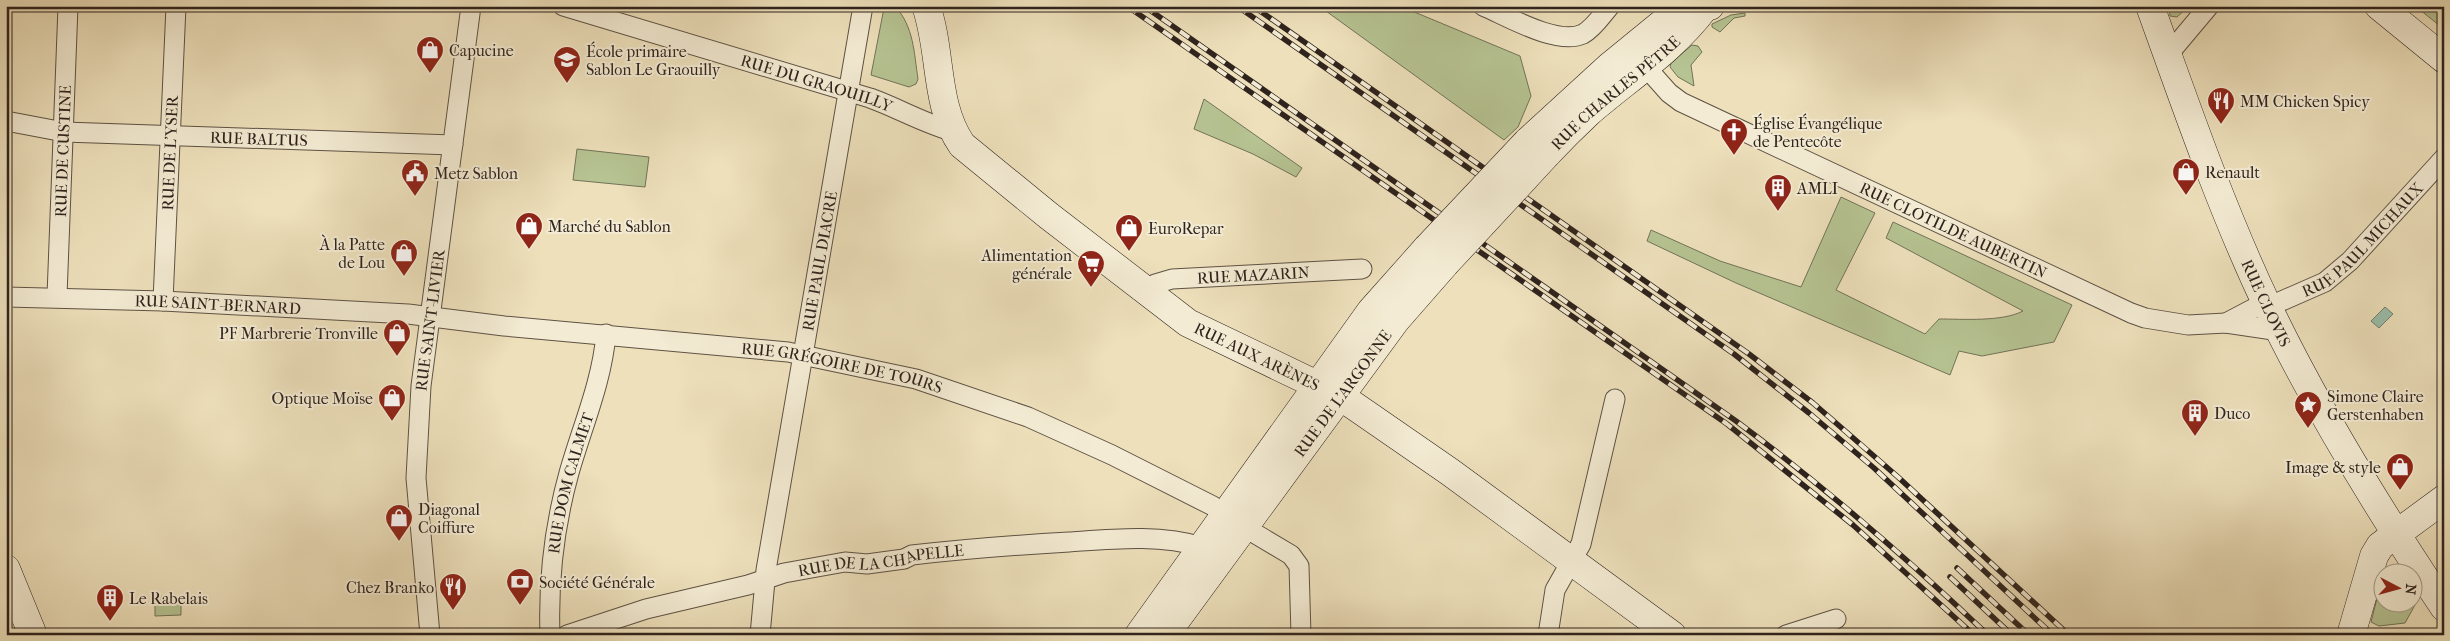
<svg xmlns="http://www.w3.org/2000/svg" width="2450" height="641" font-family="'IM FELL French Canon',serif">
<rect width="100%" height="100%" fill="#ede0bb"/>
<filter id="stains"><feTurbulence type="fractalNoise" baseFrequency=".004" numOctaves="4"/><feColorMatrix values="0 0 0 0 .2 0 0 0 0 .09 0 0 0 0 .02 0 0 0 .5 -.17"/></filter>
<radialGradient id="worn" r=".72"><stop offset=".6" stop-color="#630" stop-opacity="0"/><stop offset="1" stop-color="#630" stop-opacity=".3"/></radialGradient>
<path fill="#b6c392" stroke="#727358" d="M887,6H895C914,27 914,53 918,79L916,84L909,87L871,75L884,8Z
M1319,6H1400L1520,56L1531,96L1518,127L1504,140Z
M2169,6H2189L2177,17L2170,16Z
M2415,6H2440L2444,9V29Z
M1745,13V16L1734,18L1720,32L1712,27V24L1731,15Z
M1692,45L1698,46L1702,52L1691,65L1694,86L1678,77L1670,67L1671,63Z
M1204,99L1302,168L1296,177L1253,154L1194,129Z
M577,149L649,157L645,187L573,180Z
M1841,197L1875,213L1836,290L1925,334L1939,319C1963,319 2002,322 2023,311L1886,238L1893,222L2072,305L2054,342L1982,356L1959,351L1950,375L1736,283L1647,241L1651,230L1720,261L1801,287Z
M2382,579V604L2413,602L2415,605L2405,623L2379,626L2371,622Z
M155,596L181,597V615L155,616Z"/>
<path fill="#9abeaa" stroke="#6f8072" d="M2385,307L2393,314L2379,328L2371,321Z"/>
<g fill="none" stroke-linecap="round" stroke-linejoin="round">
<defs>
<g id="street">
<path id="s1" d="M563,6L870,98C898,108 923,123 952,131"/>
<path d="M1483,6C1507,16 1557,46 1583,34C1594,28 1602,15 1610,6"/>
<path d="M2167,56L2209,6"/>
<path id="s2" d="M1645,66L1669,93L1681,102L2131,313L2145,318L2188,325L2226,323L2280,331"/>
<path id="s3" d="M6,121L64,132L453,145"/>
<path id="s4" d="M1148,291L1155,284L1172,279L1362,269"/>
<path id="s5" d="M57,296L68,6"/>
<path id="s6" d="M6,297L163,301L408,314L504,326L788,352L916,379L1028,417L1112,455L1213,506L1225,515"/>
<path id="s7" d="M163,301L176,6"/>
<path id="s8" d="M2268,307L2325,282L2350,261L2444,158"/>
<path d="M2226,323L2266,302"/>
<path d="M1244,527L1291,555L1299,566L1301,635"/>
<path id="s9" d="M430,635L416,478L421,386L471,6"/>
<path id="s10" d="M550,635C548,579 554,527 569,473C582,427 602,382 606,334"/>
<path id="s11" d="M567,635L646,609L748,585L784,573L845,562L867,564L904,559L912,555C965,549 1016,545 1069,542C1113,539 1160,534 1202,547"/>
<path id="s12" d="M760,635L766,570L863,6"/>
<path d="M1548,635L1555,590L1581,544L1615,399"/>
<path d="M1786,635L1836,619"/>
</g>
<g id="secondary">
<path id="s13" d="M926,6C942,51 934,105 962,145L1049,216L1188,323L1340,396L1450,472L1672,635"/>
<path id="s14" d="M2150,6C2186,106 2221,208 2267,305C2317,410 2379,510 2444,607"/>
<path d="M2379,6L2444,59"/>
<path d="M1527,142L1610,66L1670,17L1688,10L1710,6"/>
<path id="s15" d="M1547,154C1560,140 1574,126 1588,113C1627,79 1674,49 1705,7"/>
<path d="M6,569L33,635"/>
<path d="M1139,635L1371,311L1427,248"/>
<path id="s16" d="M1165,635L1396,320L1445,264"/>
<path d="M2351,635L2374,556L2380,546L2444,499"/>
</g>
</defs>
<use href="#street" stroke="#5e5244" stroke-width="21"/>
<use href="#secondary" stroke="#2f231d" stroke-width="29"/>
<use href="#street" stroke="#f3ebd3" stroke-width="19"/>
<use href="#secondary" stroke="#f3ebd3" stroke-width="28"/>
<defs>
<path id="rail" d="M1127,6L1727,424L1853,525L1974,635
M1144,6L1736,421C1825,487 1908,559 1988,635
M1237,6L1734,354L1809,413L1874,468L2053,635
M1253,6L1749,354L1813,403L1898,477L2069,635
M1957,568L2029,635
M1950,577L2012,635"/>
</defs>
<use href="#rail" stroke="#2f231d" stroke-width="5.5"/>
<use href="#rail" stroke="#f3ebd3" stroke-width="4" stroke-dasharray="11" stroke-linecap="butt"/>
<defs>
<path id="secondary-bridge" d="M1427,248L1527,142
M1445,264L1547,154"/>
</defs>
<use href="#secondary-bridge" stroke="#2f231d" stroke-width="29" stroke-linecap="butt"/>
<use href="#secondary-bridge" stroke="#f3ebd3" stroke-width="28"/>
</g>
<defs>
<symbol id="shop-pin" viewBox="-11 -11 22 30"><path d="M0 17L-7.5 6A9.5 9.5 0 1 1 7.5 6Z" fill="#8f2418" stroke="#f3ebd3"/><path d="M-5-2.5h2.3a2.7 3.5 0 0 1 5.4 0H5L5.5 6h-11ZM-1.5-2.5h3a1.5 2.3 0 0 0-3 0Z" fill="#fff"/></symbol>
<symbol id="school-pin" viewBox="-11 -11 22 30"><path d="M0 17L-7.5 6A9.5 9.5 0 1 1 7.5 6Z" fill="#8f2418" stroke="#f3ebd3"/><path d="M0-5L7-2L0 1L-7-2ZM-4 1L0 2.5L4 1V4Q0 6-4 4Z" fill="#fff"/></symbol>
<symbol id="restaurant-pin" viewBox="-11 -11 22 30"><path d="M0 17L-7.5 6A9.5 9.5 0 1 1 7.5 6Z" fill="#8f2418" stroke="#f3ebd3"/><path d="M-5-6h1v4h1v-4h1v4h1v-4h1v5L-1.5 .5V6h-2V.5L-5-1ZM5-6V6H3V1.5H1.5Q1.5-4 5-6Z" fill="#fff"/></symbol>
<symbol id="church-pin" viewBox="-11 -11 22 30"><path d="M0 17L-7.5 6A9.5 9.5 0 1 1 7.5 6Z" fill="#8f2418" stroke="#f3ebd3"/><path d="M-1.2-6h2.4v3.5h3.3v2.4h-3.3V6h-2.4V-.1h-3.3v-2.4h3.3Z" fill="#fff"/></symbol>
<symbol id="civic-pin" viewBox="-11 -11 22 30"><path d="M0 17L-7.5 6A9.5 9.5 0 1 1 7.5 6Z" fill="#8f2418" stroke="#f3ebd3"/><path d="M-.6-6.5H3V-4.5H.6V-3L4-1V1h2V6H-6V1h2V-1L-.6-3ZM-1.2 2.5V6h2.4V2.5Z" fill="#fff"/></symbol>
<symbol id="building-pin" viewBox="-11 -11 22 30"><path d="M0 17L-7.5 6A9.5 9.5 0 1 1 7.5 6Z" fill="#8f2418" stroke="#f3ebd3"/><path d="M-4-6H4V6H1V3H-1V6H-4ZM-2.5-4.3h1.7v1.8h-1.7ZM.8-4.3h1.7v1.8H.8ZM-2.5-1h1.7V.8h-1.7ZM.8-1h1.7V.8H.8Z" fill="#fff"/></symbol>
<symbol id="supermarket-pin" viewBox="-11 -11 22 30"><path d="M0 17L-7.5 6A9.5 9.5 0 1 1 7.5 6Z" fill="#8f2418" stroke="#f3ebd3"/><path d="M-6-5.5h2.5l.6 2H6L4.5 2H-2.5L-4.4-4H-6ZM-1.5 3.2a1.3 1.3 0 1 0 .1 0ZM3 3.2a1.3 1.3 0 1 0 .1 0Z" fill="#fff"/></symbol>
<symbol id="sight-pin" viewBox="-11 -11 22 30"><path d="M0 17L-7.5 6A9.5 9.5 0 1 1 7.5 6Z" fill="#8f2418" stroke="#f3ebd3"/><path d="M0-6L1.8-2.2L6-1.7L2.9 1.2L3.7 5.4L0 3.3L-3.7 5.4L-2.9 1.2L-6-1.7L-1.8-2.2Z" fill="#fff"/></symbol>
<symbol id="bank-pin" viewBox="-11 -11 22 30"><path d="M0 17L-7.5 6A9.5 9.5 0 1 1 7.5 6Z" fill="#8f2418" stroke="#f3ebd3"/><path d="M-6-4H6V4H-6ZM0-2.3a2.3 2.3 0 1 0 0 4.6a2.3 2.3 0 1 0 0-4.6Z" fill="#fff"/></symbol>
</defs>
<g fill-rule="evenodd">
<use href="#shop-pin" x="414" y="34" width="32" height="43"/>
<use href="#school-pin" x="551" y="44" width="32" height="43"/>
<use href="#restaurant-pin" x="2205" y="85" width="32" height="43"/>
<use href="#church-pin" x="1718" y="116" width="32" height="43"/>
<use href="#shop-pin" x="2170" y="156" width="32" height="43"/>
<use href="#civic-pin" x="399" y="157" width="32" height="43"/>
<use href="#building-pin" x="1762" y="172" width="32" height="43"/>
<use href="#shop-pin" x="513" y="210" width="32" height="43"/>
<use href="#shop-pin" x="1113" y="212" width="32" height="43"/>
<use href="#shop-pin" x="388" y="237" width="32" height="43"/>
<use href="#supermarket-pin" x="1075" y="248" width="32" height="43"/>
<use href="#shop-pin" x="381" y="317" width="32" height="43"/>
<use href="#shop-pin" x="376" y="382" width="32" height="43"/>
<use href="#sight-pin" x="2292" y="389" width="32" height="43"/>
<use href="#building-pin" x="2179" y="397" width="32" height="43"/>
<use href="#shop-pin" x="2384" y="451" width="32" height="43"/>
<use href="#shop-pin" x="383" y="502" width="32" height="43"/>
<use href="#bank-pin" x="504" y="566" width="32" height="43"/>
<use href="#restaurant-pin" x="437" y="571" width="32" height="43"/>
<use href="#building-pin" x="94" y="582" width="32" height="43"/>
</g>
<g text-anchor="middle" dominant-baseline="central" stroke-width="4" stroke-linejoin="round" paint-order="stroke">
<g font-size="16" fill="#2f231d" stroke="#f3ebd3" text-anchor="start">
<text x="449" y="50">Capucine</text>
<text x="586" y="51">École primaire<tspan x="586" dy="18">Sablon Le Graouilly</tspan></text>
<text x="2240" y="101">MM Chicken Spicy</text>
<text x="1753" y="123">Église Évangélique<tspan x="1753" dy="18">de Pentecôte</tspan></text>
<text x="2205" y="172">Renault</text>
<text x="434" y="173">Metz Sablon</text>
<text x="1797" y="188">AMLI</text>
<text x="548" y="226">Marché du Sablon</text>
<text x="1148" y="228">EuroRepar</text>
<text x="385" y="244" text-anchor="end">À la Patte<tspan x="385" dy="18">de Lou</tspan></text>
<text x="1072" y="255" text-anchor="end">Alimentation<tspan x="1072" dy="18">générale</tspan></text>
<text x="378" y="333" text-anchor="end">PF Marbrerie Tronville</text>
<text x="2327" y="396">Simone Claire<tspan x="2327" dy="18">Gerstenhaben</tspan></text>
<text x="373" y="398" text-anchor="end">Optique Moïse</text>
<text x="2214" y="413">Duco</text>
<text x="2381" y="467" text-anchor="end">Image &amp; style</text>
<text x="418" y="509">Diagonal<tspan x="418" dy="18">Coiffure</tspan></text>
<text x="539" y="582">Société Générale</text>
<text x="434" y="587" text-anchor="end">Chez Branko</text>
<text x="129" y="598">Le Rabelais</text>
</g>
<g font-size="16" fill="#2f231d" stroke="#f3ebd3">
<text stroke="none"><textPath href="#s1" startOffset="265">RUE DU GRAOUILLY</textPath></text>
<text stroke="none"><textPath href="#s15" startOffset="92">RUE CHARLES PÊTRE</textPath></text>
<text stroke="none"><textPath href="#s3" startOffset="254">RUE BALTUS</textPath></text>
<text stroke="none"><textPath href="#s5" startOffset="145">RUE DE CUSTINE</textPath></text>
<text stroke="none"><textPath href="#s7" startOffset="148">RUE DE L'YSER</textPath></text>
<text stroke="none"><textPath href="#s2" startOffset="352">RUE CLOTILDE AUBERTIN</textPath></text>
<text stroke="none"><textPath href="#s8" startOffset="118">RUE PAUL MICHAUX</textPath></text>
<text stroke="none"><textPath href="#s12" startOffset="379">RUE PAUL DIACRE</textPath></text>
<text stroke="none"><textPath href="#s4" startOffset="109">RUE MAZARIN</textPath></text>
<text stroke="none"><textPath href="#s14" startOffset="319">RUE CLOVIS</textPath></text>
<text stroke="none"><textPath href="#s6" startOffset="212">RUE SAINT-BERNARD</textPath></text>
<text stroke="none"><textPath href="#s9" startOffset="316">RUE SAINT-LIVIER</textPath></text>
<text stroke="none"><textPath href="#s13" startOffset="509">RUE AUX ARÈNES</textPath></text>
<text stroke="none"><textPath href="#s6" startOffset="840">RUE GRÉGOIRE DE TOURS</textPath></text>
<text stroke="none"><textPath href="#s16" startOffset="300">RUE DE L'ARGONNE</textPath></text>
<text stroke="none"><textPath href="#s10" startOffset="154">RUE DOM CALMET</textPath></text>
<text stroke="none"><textPath href="#s11" startOffset="324">RUE DE LA CHAPELLE</textPath></text>
</g>
</g>
<rect width="2450" height="641" fill="none" stroke="#ede0bb" stroke-width="25"/>
<rect x="8" y="8" width="2435" height="626" fill="none" stroke="#2f231d" stroke-width="2.5"/>
<rect x="12" y="12" width="2425" height="616" fill="none" stroke="#2f231d"/>
<g transform="translate(2398 588) rotate(96)"><circle r="24" fill="#f3ebd3" stroke="#a59b8a"/>
<path d="M0-4L9 19L0 12L-9 19Z" fill="#8f2418"/>
<text y="-8" font-size="14" font-weight="bold" text-anchor="middle" fill="#2f231d">N</text>
</g>
<rect width="100%" height="100%" filter="url(#stains)"/>
<rect width="100%" height="100%" fill="url(#worn)"/>
</svg>
